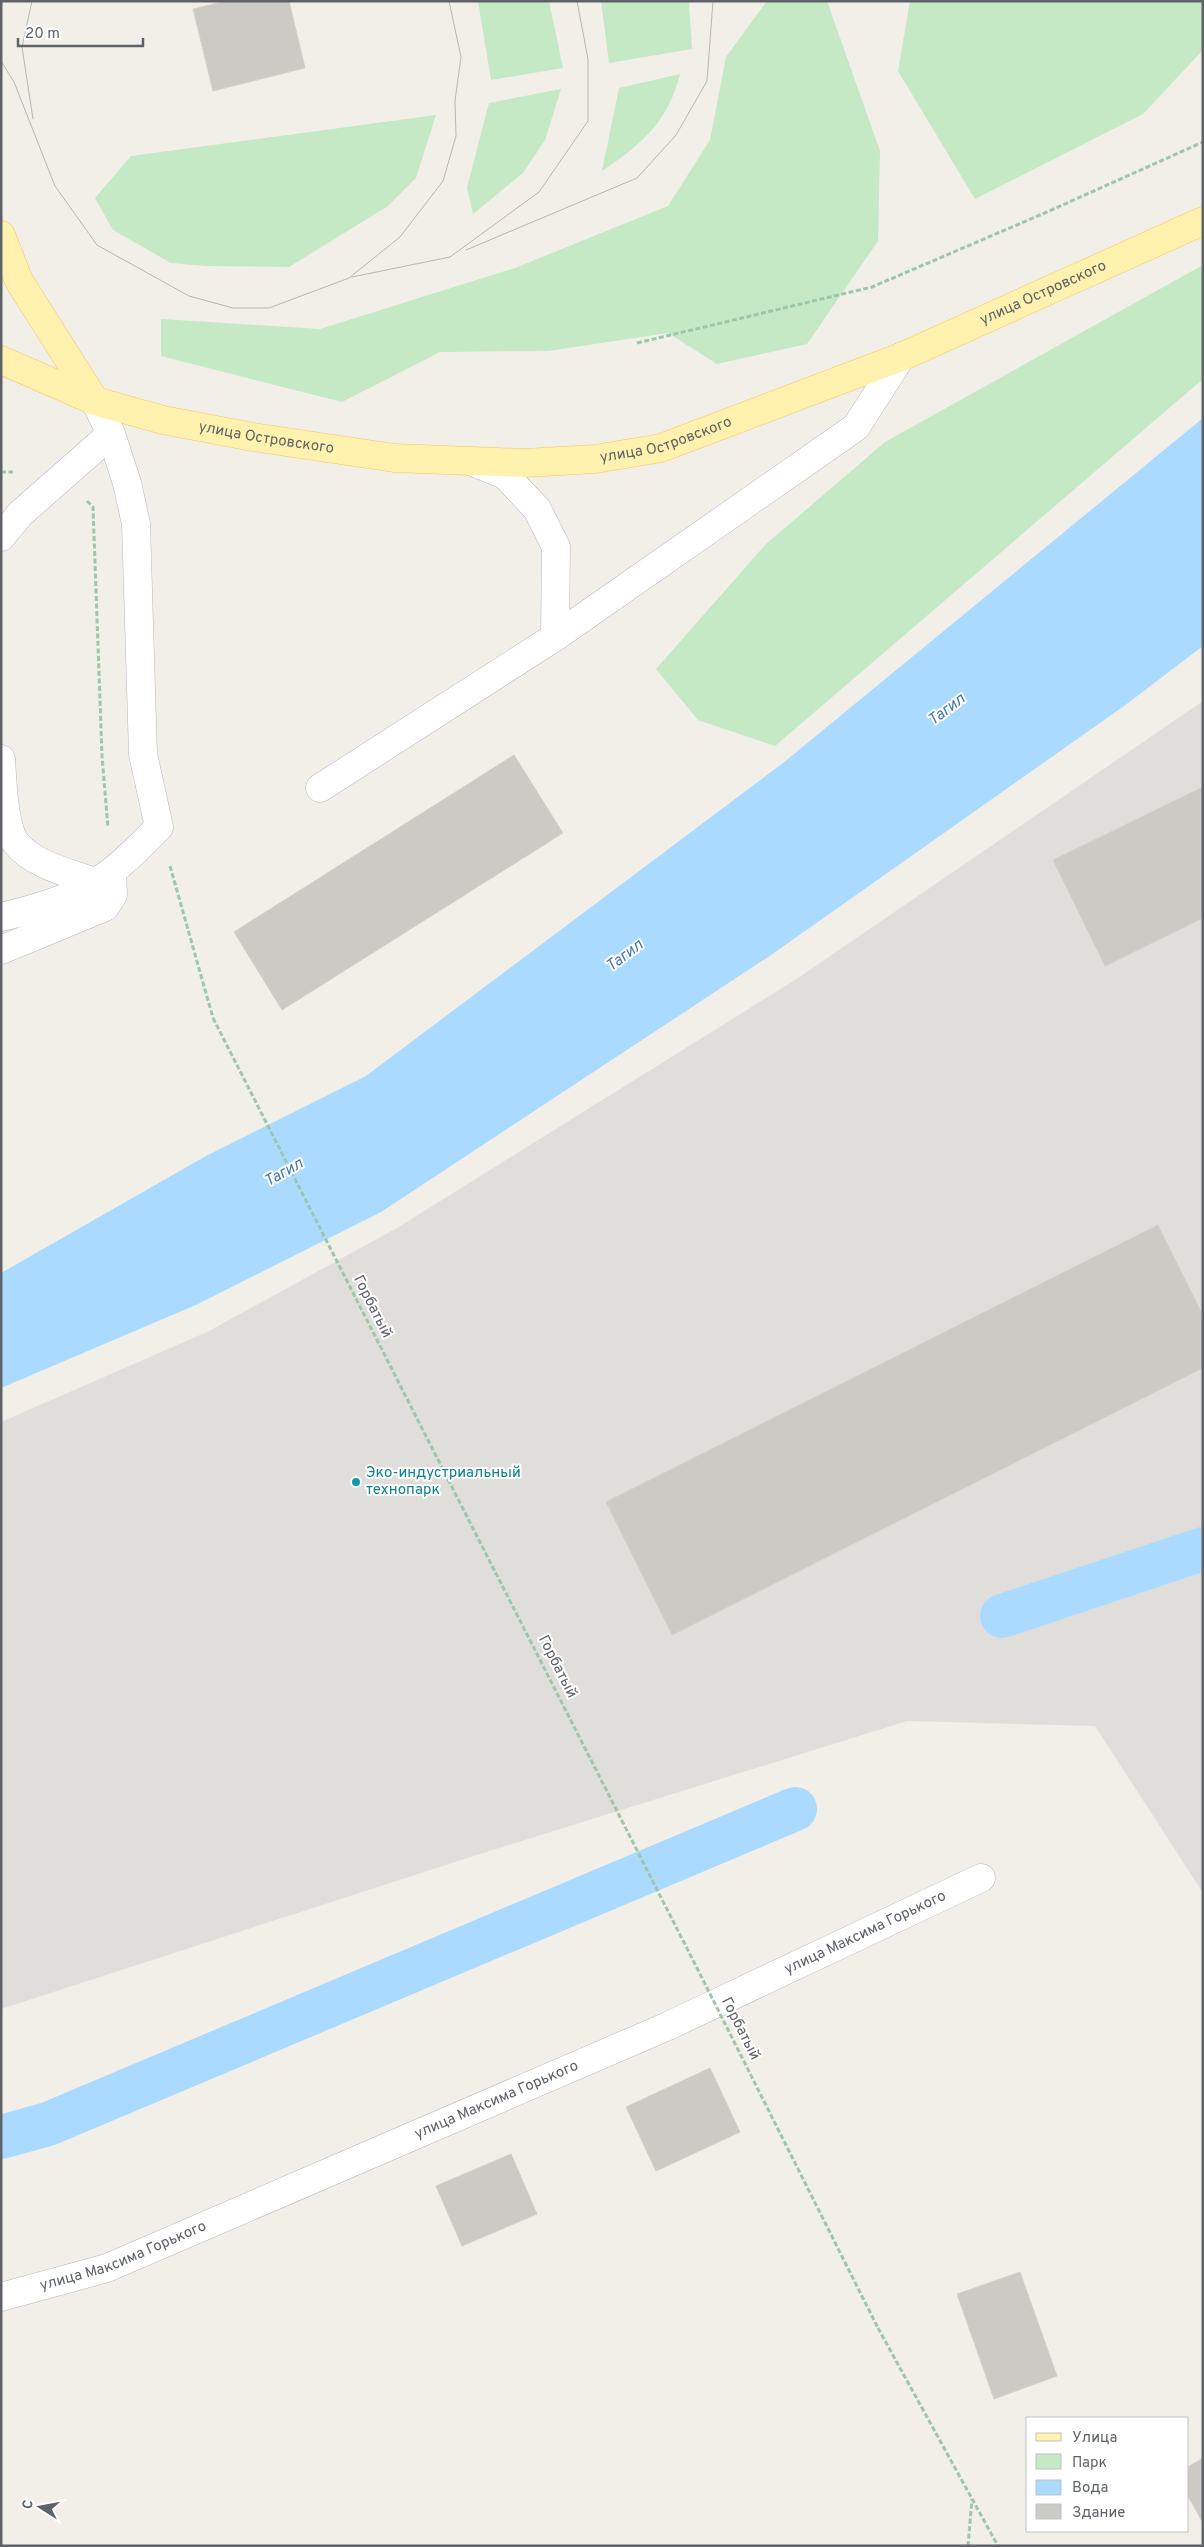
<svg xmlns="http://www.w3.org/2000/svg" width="1204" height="2547" font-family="Overpass,sans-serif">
<rect width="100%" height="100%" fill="#f1efe8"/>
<path fill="#e0deda" d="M1203,701V1893L1095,1726L907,1721L483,1853L1,2009V1422L207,1332L397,1228L795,980Z"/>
<path fill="#c5e8c5" d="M478,1H549L563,68L491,80Z
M601,1H689L692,49L609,63Z
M767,1H827L880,151L878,241L807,344L717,364L668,333L548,351L440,352L342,402L161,356V319L320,329L515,268L668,206L710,140L726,57Z
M910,1H1203V50L1143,114L975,199L898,71Z
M680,74C668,122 642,144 602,171L619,88Z
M561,89L545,140L523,173L473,214L467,188L489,103Z
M436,115L416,178L388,206L289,267L206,266L171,263L113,230L95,198L131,156Z
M1203,265V379L775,746L698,720L656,669L765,545L885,442Z"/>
<path fill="#aadaff" d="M1203,418V646L1124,706L771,955L381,1212L198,1304L1,1388V1273L206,1156L366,1076L783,763Z"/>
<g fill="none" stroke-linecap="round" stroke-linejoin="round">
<path stroke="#aadaff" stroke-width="44" d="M1002,1616L1203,1549
M1,2137L48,2124L795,1809"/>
</g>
<path fill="#cccac5" stroke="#d6d1c6" d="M226,1H289L305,68L213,91L193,9Z
M514,755L563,833L282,1010L234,932Z
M1203,787V918L1105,966L1053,860Z
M1158,1225L1203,1315V1368L672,1635L606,1502Z
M710,2068L740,2132L656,2171L626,2107Z
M511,2154L537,2214L462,2246L436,2186Z
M1020,2272L1057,2376L994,2399L957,2294Z
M1203,2458V2523L1188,2496V2467Z"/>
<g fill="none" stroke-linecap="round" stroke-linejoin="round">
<defs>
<g id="minor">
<path d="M1,537L20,514L111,434"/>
<path d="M555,637L856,427L901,357"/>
<path d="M1,759C2,778 4,828 16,843C33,865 70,873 95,882"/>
<path d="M320,788L555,637L556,547L537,509L505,475L473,462"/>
<path d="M1,917C40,908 80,896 111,872C128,859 144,842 159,827L143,754L136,524L127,483L111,434L95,401"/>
<path d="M1,950L105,907L113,895L112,872"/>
<path id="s1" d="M1,2297L107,2268L668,2026L981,1878"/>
</g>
<g id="major">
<path d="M1,235L19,281L95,401"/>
<path id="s2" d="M1,360L95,401L163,420L253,437L394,458L525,463L595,459L661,448L901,357L1203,221"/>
</g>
</defs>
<use href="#minor" stroke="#b5b8bc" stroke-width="29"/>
<use href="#major" stroke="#f2c960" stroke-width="29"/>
<path stroke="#9cc7a9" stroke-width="3" stroke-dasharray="5 2.5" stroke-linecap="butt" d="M637,343L872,287L1047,212L1203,142
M1,472H13
M87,501L93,507L102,756L108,828
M170,866L213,1018
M878,2328L998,2546
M968,2546L972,2499"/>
<use href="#minor" stroke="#fff" stroke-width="28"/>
<use href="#major" stroke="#fff2af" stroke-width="28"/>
<path stroke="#b6b7b8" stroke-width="1" d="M32,1L22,47L33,119
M1,61L14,82L55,186L97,245L189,296L233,308H269L349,278L400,237L443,181L456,136L455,101L461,57L449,1
M466,250L637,178L676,135L707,81L713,1
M352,277L450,257L539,192L588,121V59L577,1"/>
<path stroke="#9cc7a9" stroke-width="3" stroke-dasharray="5 2.5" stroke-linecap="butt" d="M213,1018L699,1972L878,2328"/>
</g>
<circle fill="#0f9aa8" stroke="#fff" stroke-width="2" cx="356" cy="1482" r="5"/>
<g text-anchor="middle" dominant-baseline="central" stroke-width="4" stroke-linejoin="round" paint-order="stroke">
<g font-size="15" fill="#5f6368" stroke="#fff">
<text stroke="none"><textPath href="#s2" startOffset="1088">улица Островского</textPath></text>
<text stroke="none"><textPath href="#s2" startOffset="278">улица Островского</textPath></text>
<text stroke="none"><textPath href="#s2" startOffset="682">улица Островского</textPath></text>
<text transform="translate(372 1307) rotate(63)">Горбатый</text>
<text transform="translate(557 1667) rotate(63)">Горбатый</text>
<text stroke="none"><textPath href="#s1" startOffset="939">улица Максима Горького</textPath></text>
<text transform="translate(740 2029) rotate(63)">Горбатый</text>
<text stroke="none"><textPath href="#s1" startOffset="534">улица Максима Горького</textPath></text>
<text stroke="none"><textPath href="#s1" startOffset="129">улица Максима Горького</textPath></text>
</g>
<g font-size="15" fill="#0d838f" stroke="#fff" text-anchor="start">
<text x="366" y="1473">Эко-индустриальный<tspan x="366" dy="17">технопарк</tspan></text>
</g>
<g font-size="16" font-style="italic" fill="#4174aa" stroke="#fff">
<text transform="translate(947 710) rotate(-37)">Тагил</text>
<text transform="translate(625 956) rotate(-37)">Тагил</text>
<text transform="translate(284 1173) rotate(-30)">Тагил</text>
</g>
</g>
<rect width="1204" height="2547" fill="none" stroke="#5f6368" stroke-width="5"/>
<rect x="1026" y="2417" width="162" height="115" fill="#ffffff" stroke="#bfc1c3"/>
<rect x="1036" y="2433" width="25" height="8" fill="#fff2af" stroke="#bfc1c3"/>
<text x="1072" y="2442" font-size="15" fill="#5f6368">Улица</text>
<rect x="1036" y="2454" width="25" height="15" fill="#c5e8c5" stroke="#bfc1c3"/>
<text x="1072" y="2467" font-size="15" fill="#5f6368">Парк</text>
<rect x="1036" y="2480" width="25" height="15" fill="#aadaff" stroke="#bfc1c3"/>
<text x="1072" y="2492" font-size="15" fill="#5f6368">Вода</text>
<rect x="1036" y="2504" width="25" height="15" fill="#cccac5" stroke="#bfc1c3"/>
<text x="1072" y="2517" font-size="15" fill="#5f6368">Здание</text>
<g transform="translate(40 2507) rotate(281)" stroke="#ffffff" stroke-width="4" paint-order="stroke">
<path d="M0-4L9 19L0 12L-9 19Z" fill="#5f6368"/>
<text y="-8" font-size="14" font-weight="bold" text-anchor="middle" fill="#5f6368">С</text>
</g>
<path d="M18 38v8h125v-8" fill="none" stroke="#5f6368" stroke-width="2.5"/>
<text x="25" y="38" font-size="15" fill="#5f6368" stroke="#ffffff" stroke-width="4" paint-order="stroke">20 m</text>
</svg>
